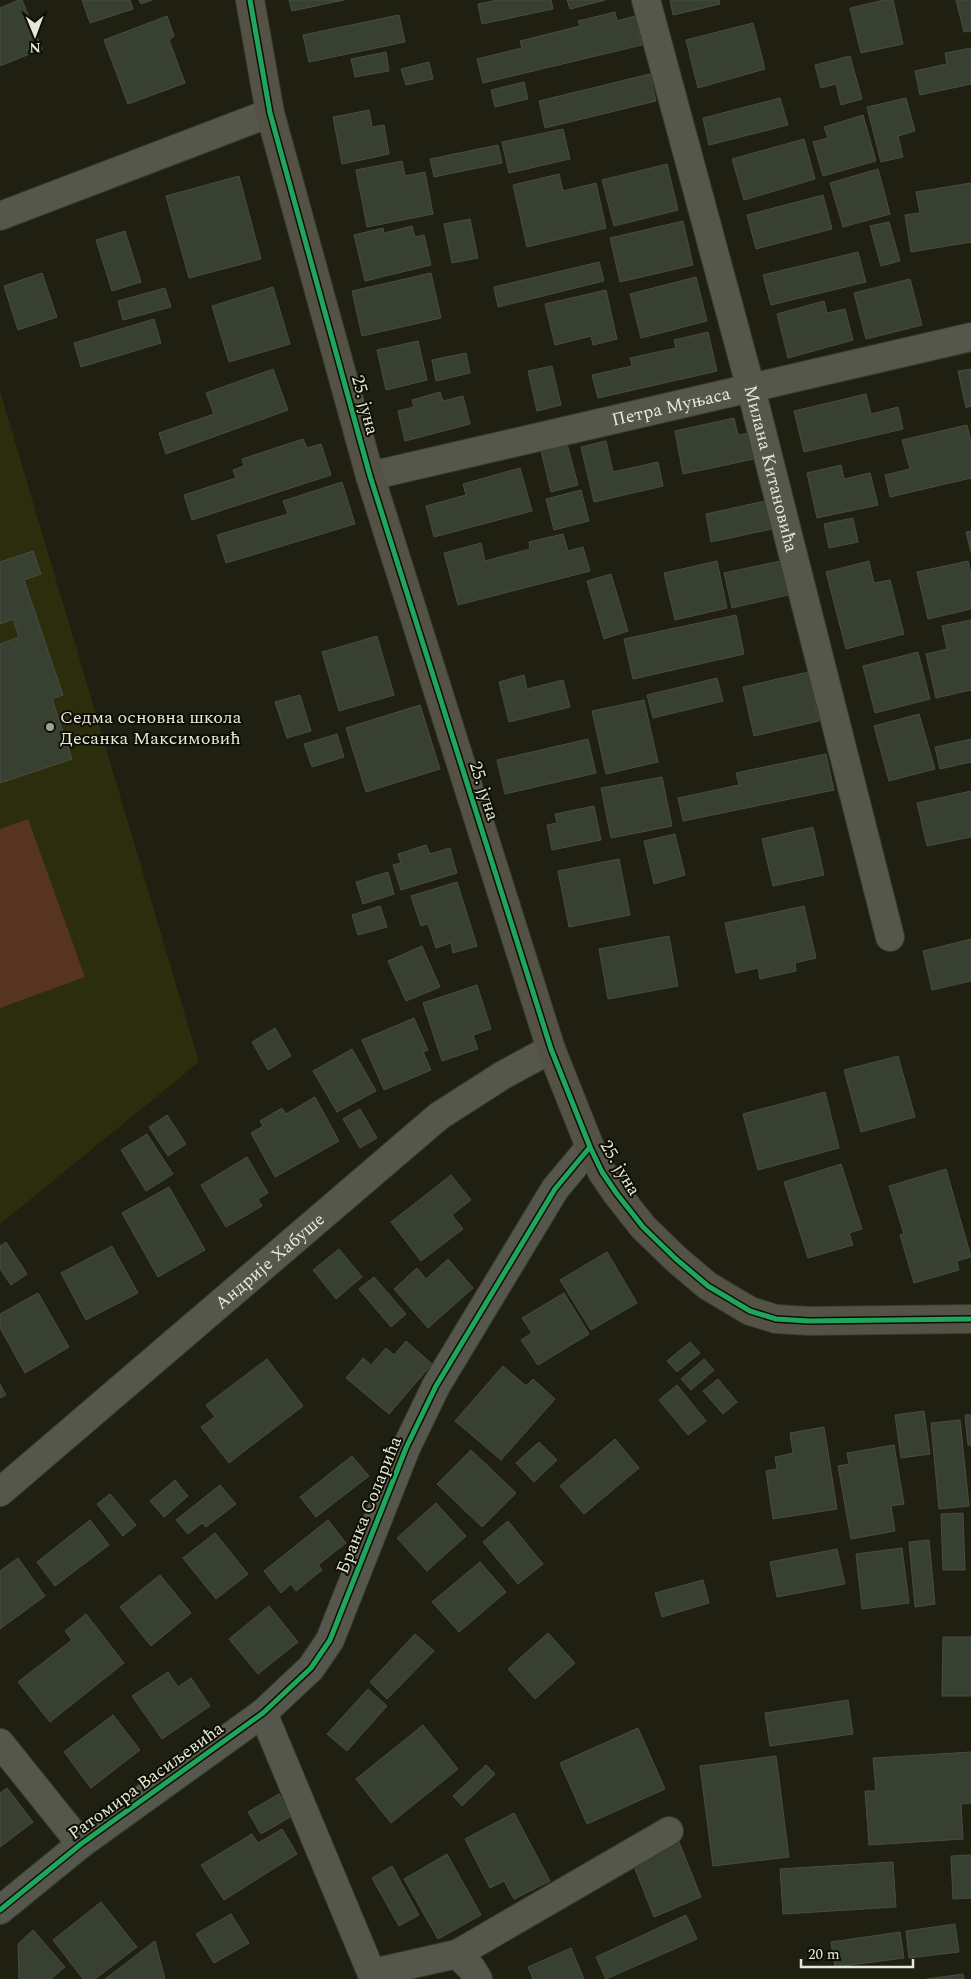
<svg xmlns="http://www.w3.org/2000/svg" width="971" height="1979" font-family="Spectral,serif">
<rect width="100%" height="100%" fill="#1f2011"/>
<path fill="#2b2d0c" d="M0,391L199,1062L0,1224Z"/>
<path fill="#573321" d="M28,819L85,977L0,1008V829Z"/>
<path fill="#384032" stroke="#494d41" d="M19,0H22L42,49L0,66V8Z
M82,0H130L133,9L90,23Z
M139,0H152L141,4Z
M289,0H344L292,11Z
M497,0H551L553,9L482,24L478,4Z
M567,0H605L570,9Z
M670,0H719L720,4L673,15Z
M884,0H893L903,44L861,53L850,8Z
M956,0H971V31L964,32Z
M615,12L617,21L635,16L642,45L483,83L477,59L522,48L520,41L580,26L578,21Z
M399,15L405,42L309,62L303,35Z
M167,16L174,36L169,40L185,83L128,104L104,40Z
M753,23L765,69L698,88L686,40Z
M971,48V84L920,95L915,71L947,64L945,53Z
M386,52L389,71L355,77L351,59Z
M850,56L862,99L841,105L836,84L821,88L815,65Z
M429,62L433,79L406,85L401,69Z
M650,74L656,101L545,128L539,101Z
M524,82L528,99L495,107L491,90Z
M780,98L788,125L709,145L703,118Z
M906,98L915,131L898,136L903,157L881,162L867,107Z
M369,110L372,127L384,125L389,154L342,164L333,117Z
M863,115L876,161L823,176L813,142L828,138L824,127Z
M563,129L570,159L509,173L502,142Z
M804,139L815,179L744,200L732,159Z
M498,145L502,163L434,177L430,159Z
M402,161L405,176L425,172L433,214L367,227L356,170Z
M667,164L678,210L614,226L602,180Z
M878,169L890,214L843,227L830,183Z
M559,174L563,191L596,183L606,228L527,247L513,185Z
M239,176L261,259L189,278L166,196Z
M971,183V242L911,252L905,215L920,213L916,192Z
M823,195L832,229L756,249L747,215Z
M470,219L478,258L452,263L444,224Z
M683,221L693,265L620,282L610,238Z
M889,222L900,261L881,266L870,226Z
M412,226L415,237L424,235L431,265L365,281L354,235L383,228L384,233Z
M125,231L141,282L112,291L96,240Z
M858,252L866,282L771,305L763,275Z
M599,262L604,281L498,307L494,287Z
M42,273L57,317L18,330L4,286Z
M431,273L441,318L362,336L352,291Z
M696,277L707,321L641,338L630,294Z
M910,279L922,325L866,339L854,293Z
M273,287L290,344L229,362L212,306Z
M165,288L171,307L123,320L118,301Z
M606,290L617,339L593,345L591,336L555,345L545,304Z
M824,301L827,313L845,309L853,340L788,358L777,314Z
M154,319L161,343L81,367L74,343Z
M708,332L717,371L598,398L592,375L632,366L630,358L676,348L674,340Z
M418,341L427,380L386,390L377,350Z
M466,353L470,373L436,381L432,360Z
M552,366L561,405L537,411L528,371Z
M273,369L288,410L166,454L159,433L214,414L206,393Z
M971,369V406L966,408L958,371Z
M440,392L443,401L463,396L470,424L405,441L398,411L414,407L412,400Z
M866,394L871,414L898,407L903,429L804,452L794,411Z
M734,418L738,435L749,433L754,459L683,474L675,431Z
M967,425L971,442V478L890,497L885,475L910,469L902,440Z
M303,439L307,448L321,444L331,475L192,520L184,495L236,478L233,470L244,466L242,459Z
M606,441L613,472L658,462L663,486L594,502L581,447Z
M567,444L578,485L551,492L541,451Z
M841,465L844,479L870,473L878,505L817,518L807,473Z
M520,468L532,511L434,537L426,506L466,495L463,484Z
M342,482L355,524L226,563L217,535L288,514L283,501Z
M581,490L589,521L554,530L546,499Z
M765,501L772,529L711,542L706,514Z
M853,518L858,542L829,548L824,524Z
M971,531V553L966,532Z
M563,534L568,551L583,547L590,571L458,605L444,553L481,543L485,561L530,549L529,542Z
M33,551L41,574L24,580L63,695L52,699L72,759L0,783V644L19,637L13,619L0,624V562Z
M717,561L727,608L675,620L664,573Z
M780,561L788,595L732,608L724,573Z
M869,561L874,583L890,580L904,634L846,649L826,572Z
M968,561L971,575V609L928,619L917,572Z
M611,574L628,631L604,639L587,581Z
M736,615L744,654L633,679L624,639Z
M971,620V690L936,698L926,654L947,649L942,626Z
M377,636L394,695L339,711L322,652Z
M918,652L930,699L875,713L863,666Z
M808,672L819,721L754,736L743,687Z
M524,675L527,689L563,680L570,707L509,722L499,682Z
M717,678L723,701L653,718L647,695Z
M300,695L311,731L287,738L275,702Z
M644,700L658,762L606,774L592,711Z
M420,705L440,769L366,792L346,728Z
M919,714L935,769L889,781L874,726Z
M337,734L344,757L312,767L304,744Z
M588,739L596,773L505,794L497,760Z
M971,739V762L940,769L935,747Z
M826,754L834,790L683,821L678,798L739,785L736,773Z
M662,777L672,826L611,838L601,788Z
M971,791V837L927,846L917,803Z
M594,806L601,840L552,850L547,825L557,823L555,814Z
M813,827L824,875L773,886L762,839Z
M675,834L685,875L654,884L644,841Z
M426,845L430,854L450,848L457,873L401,890L393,865L401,863L398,854Z
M619,859L630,915L569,927L558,871Z
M388,872L394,894L363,904L356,882Z
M457,882L477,946L453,953L451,943L436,948L428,924L421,926L411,896Z
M380,906L387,927L358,935L352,915Z
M804,906L816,958L795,963L796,971L760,979L758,968L736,973L725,923Z
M669,936L678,986L608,999L599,949Z
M971,939V981L932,990L923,951Z
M422,946L440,987L406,1001L388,961Z
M477,985L491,1029L473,1035L478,1049L442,1061L423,1003Z
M414,1018L428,1050L423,1052L431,1070L384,1090L362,1040Z
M275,1028L291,1056L268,1070L252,1042Z
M352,1049L376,1091L337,1112L313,1071Z
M898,1056L915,1117L861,1132L844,1070Z
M825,1092L839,1148L758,1170L743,1114Z
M315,1097L339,1141L275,1177L251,1133L263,1126L260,1121L282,1108L286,1114Z
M360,1109L377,1138L360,1148L343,1119Z
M167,1115L186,1144L168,1156L149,1127Z
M147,1134L173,1174L146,1191L121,1150Z
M247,1157L268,1193L258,1199L262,1206L226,1227L201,1185Z
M841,1164L862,1229L849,1233L853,1245L808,1258L784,1182Z
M946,1169L971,1257L957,1261L959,1270L914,1283L900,1235L904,1234L889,1186Z
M451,1175L471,1200L452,1215L463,1229L421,1261L391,1222Z
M169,1187L205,1250L158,1277L122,1213Z
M6,1242L27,1274L11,1285L0,1269V1246Z
M112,1246L138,1293L86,1320L61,1273Z
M339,1249L362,1277L336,1299L313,1270Z
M607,1252L637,1303L591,1330L560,1280Z
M448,1259L473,1288L428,1328L394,1289L417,1268L426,1279Z
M374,1277L406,1314L391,1327L359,1289Z
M38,1293L69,1347L25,1373L0,1328V1314Z
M564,1293L589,1334L538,1365L521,1340L532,1333L522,1318Z
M406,1341L432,1364L389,1414L346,1378L363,1358L371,1365L386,1348L394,1355Z
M690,1342L700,1353L677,1372L667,1361Z
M267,1359L303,1406L229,1463L201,1427L215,1417L206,1405Z
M704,1359L714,1370L691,1390L681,1379Z
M503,1366L526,1386L533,1379L555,1399L501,1460L455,1421Z
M718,1379L737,1402L723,1414L703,1391Z
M0,1384L6,1395L0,1398Z
M677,1385L706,1421L688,1435L659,1400Z
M924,1411L930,1454L901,1458L895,1415Z
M965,1415H971V1445H968Z
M960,1420L969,1506L939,1509L931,1423Z
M824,1427L837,1509L773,1519L766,1471L777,1469L775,1457L793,1453L790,1433Z
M615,1439L639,1468L584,1514L560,1486Z
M539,1442L557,1460L534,1482L516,1463Z
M894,1445L904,1504L891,1506L895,1531L851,1539L838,1466L849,1464L847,1453Z
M471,1450L516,1493L482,1527L437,1484Z
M352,1456L369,1476L316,1517L300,1497Z
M175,1480L188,1496L164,1517L150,1501Z
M220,1485L236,1504L206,1527L202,1523L188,1534L176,1520Z
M110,1494L136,1525L123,1536L97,1504Z
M436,1503L466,1536L427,1571L397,1538Z
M963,1513L965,1570H943L941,1514Z
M90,1520L109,1545L55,1586L37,1562Z
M328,1520L346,1543L318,1565L322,1570L296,1591L291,1584L281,1593L264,1571Z
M508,1521L543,1564L518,1584L483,1542Z
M215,1533L248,1574L216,1599L183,1558Z
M929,1540L935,1604L915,1607L909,1542Z
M902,1548L909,1603L862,1609L856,1554Z
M837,1549L845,1584L777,1597L770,1562Z
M18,1558L45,1596L0,1629V1571Z
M480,1562L506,1592L459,1632L432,1602Z
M160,1575L191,1613L151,1646L120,1607Z
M703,1580L709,1603L662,1617L655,1593Z
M269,1606L298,1642L258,1674L229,1639Z
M86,1614L124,1663L50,1722L18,1682L72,1640L65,1631Z
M548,1633L575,1663L535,1699L508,1669Z
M415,1634L434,1651L387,1699L370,1682Z
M943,1637H971V1696H942Z
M168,1672L178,1687L191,1678L210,1706L162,1739L132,1696Z
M368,1689L387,1706L347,1751L327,1734Z
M848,1700L853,1734L770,1746L765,1713Z
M113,1715L140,1750L91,1788L64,1752Z
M423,1725L458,1769L391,1823L356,1779Z
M638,1728L665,1789L587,1824L560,1763Z
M971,1752V1803L961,1804L963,1839L869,1845L865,1791H876L873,1758Z
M776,1756L789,1857L713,1866L700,1766Z
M486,1765L495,1774L462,1806L453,1796Z
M7,1788L33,1822L0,1847V1793Z
M279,1794L292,1816L261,1834L248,1812Z
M514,1813L550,1881L514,1899L504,1881L490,1888L465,1839Z
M282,1829L297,1854L224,1900L201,1865L252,1834L258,1843Z
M679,1842L701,1897L654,1917L632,1861Z
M447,1854L481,1915L438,1939L404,1879Z
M971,1855V1898L953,1899L951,1856Z
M893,1862L896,1907L783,1914L780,1869Z
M392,1866L419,1915L399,1926L372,1878Z
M101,1902L137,1947L95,1979H83L53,1940Z
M231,1914L249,1943L214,1963L196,1934Z
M686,1915L697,1939L606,1979L596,1957Z
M955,1924L959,1952L909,1958L906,1931Z
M33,1930L65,1967L51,1979H19L18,1944Z
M900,1932L904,1958L835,1967L831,1942Z
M155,1941L165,1979H105Z
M571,1948L584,1979H533L528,1967Z
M963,1974L964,1979H927Z"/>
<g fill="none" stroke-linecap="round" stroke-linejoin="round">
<defs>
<g id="street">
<path id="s1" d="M646,0L751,389L890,937"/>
<path d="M0,216L270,113"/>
<path id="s2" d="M370,476L971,337"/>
<path id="s3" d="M0,1492L439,1116L503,1075L551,1049"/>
<path d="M263,1713L374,1979"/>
<path d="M0,1743L81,1844"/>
<path d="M0,1910L81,1844L263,1713L311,1668L330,1640L406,1448L436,1386L555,1189L590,1147"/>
<path d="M457,1954L669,1831"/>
<path d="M373,1973L457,1954L472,1969L478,1979"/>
</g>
<path id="secondary" d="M250,0L270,113L370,476L551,1049L590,1147L602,1172L617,1194L643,1227L676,1259L708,1286L750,1311L776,1319L809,1321L971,1319"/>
</defs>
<use href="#street" stroke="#393a2f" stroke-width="30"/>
<use href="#secondary" stroke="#393a2f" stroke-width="30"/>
<use href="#street" stroke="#56574c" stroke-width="28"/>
<use href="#secondary" stroke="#535245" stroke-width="28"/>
<defs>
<path id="cycleway" d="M250,0L270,113L370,476L551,1049L590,1147L602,1172L617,1194L643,1227L676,1259L708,1286L750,1311L776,1319L809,1321L971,1319
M0,1910L81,1844L263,1713L311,1668L330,1640L406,1448L436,1386L555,1189L590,1147"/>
</defs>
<use href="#cycleway" stroke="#0e0f04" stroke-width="8"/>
<use href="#cycleway" stroke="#20a55d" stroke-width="5"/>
</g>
<circle fill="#a1a392" stroke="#0e0f04" stroke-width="2" cx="50" cy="727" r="5"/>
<g text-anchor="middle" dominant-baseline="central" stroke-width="4" stroke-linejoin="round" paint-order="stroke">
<g font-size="18" fill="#e7e9d8" stroke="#0e0f04">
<text transform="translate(365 405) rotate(75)">25. јуна</text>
<text stroke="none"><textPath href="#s2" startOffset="309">Петра Муњаса</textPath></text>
<text stroke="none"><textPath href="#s1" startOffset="485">Милана Китановића</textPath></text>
<text transform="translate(484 791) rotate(72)">25. јуна</text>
<text transform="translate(620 1168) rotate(59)">25. јуна</text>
<text stroke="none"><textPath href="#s3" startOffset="355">Андрије Хабуше</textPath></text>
<text transform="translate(369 1505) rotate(-68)">Бранка Соларића</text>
<text transform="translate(146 1781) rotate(-36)">Ратомира Васиљевића</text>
</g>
<g font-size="18" fill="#e7e9d8" stroke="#0e0f04" text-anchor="start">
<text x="60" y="717">Седма основна школа<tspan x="60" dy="21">Десанка Максимовић</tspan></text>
</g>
</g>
<g transform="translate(35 35) rotate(179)" stroke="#0e0f04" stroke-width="4" paint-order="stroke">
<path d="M0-4L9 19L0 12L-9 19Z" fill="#e7e9d8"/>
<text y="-8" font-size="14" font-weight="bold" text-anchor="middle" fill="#e7e9d8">N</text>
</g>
<path d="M801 1959v8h112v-8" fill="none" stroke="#e7e9d8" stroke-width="2.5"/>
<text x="808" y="1959" font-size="15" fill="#e7e9d8" stroke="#0e0f04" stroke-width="4" paint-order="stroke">20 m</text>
</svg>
